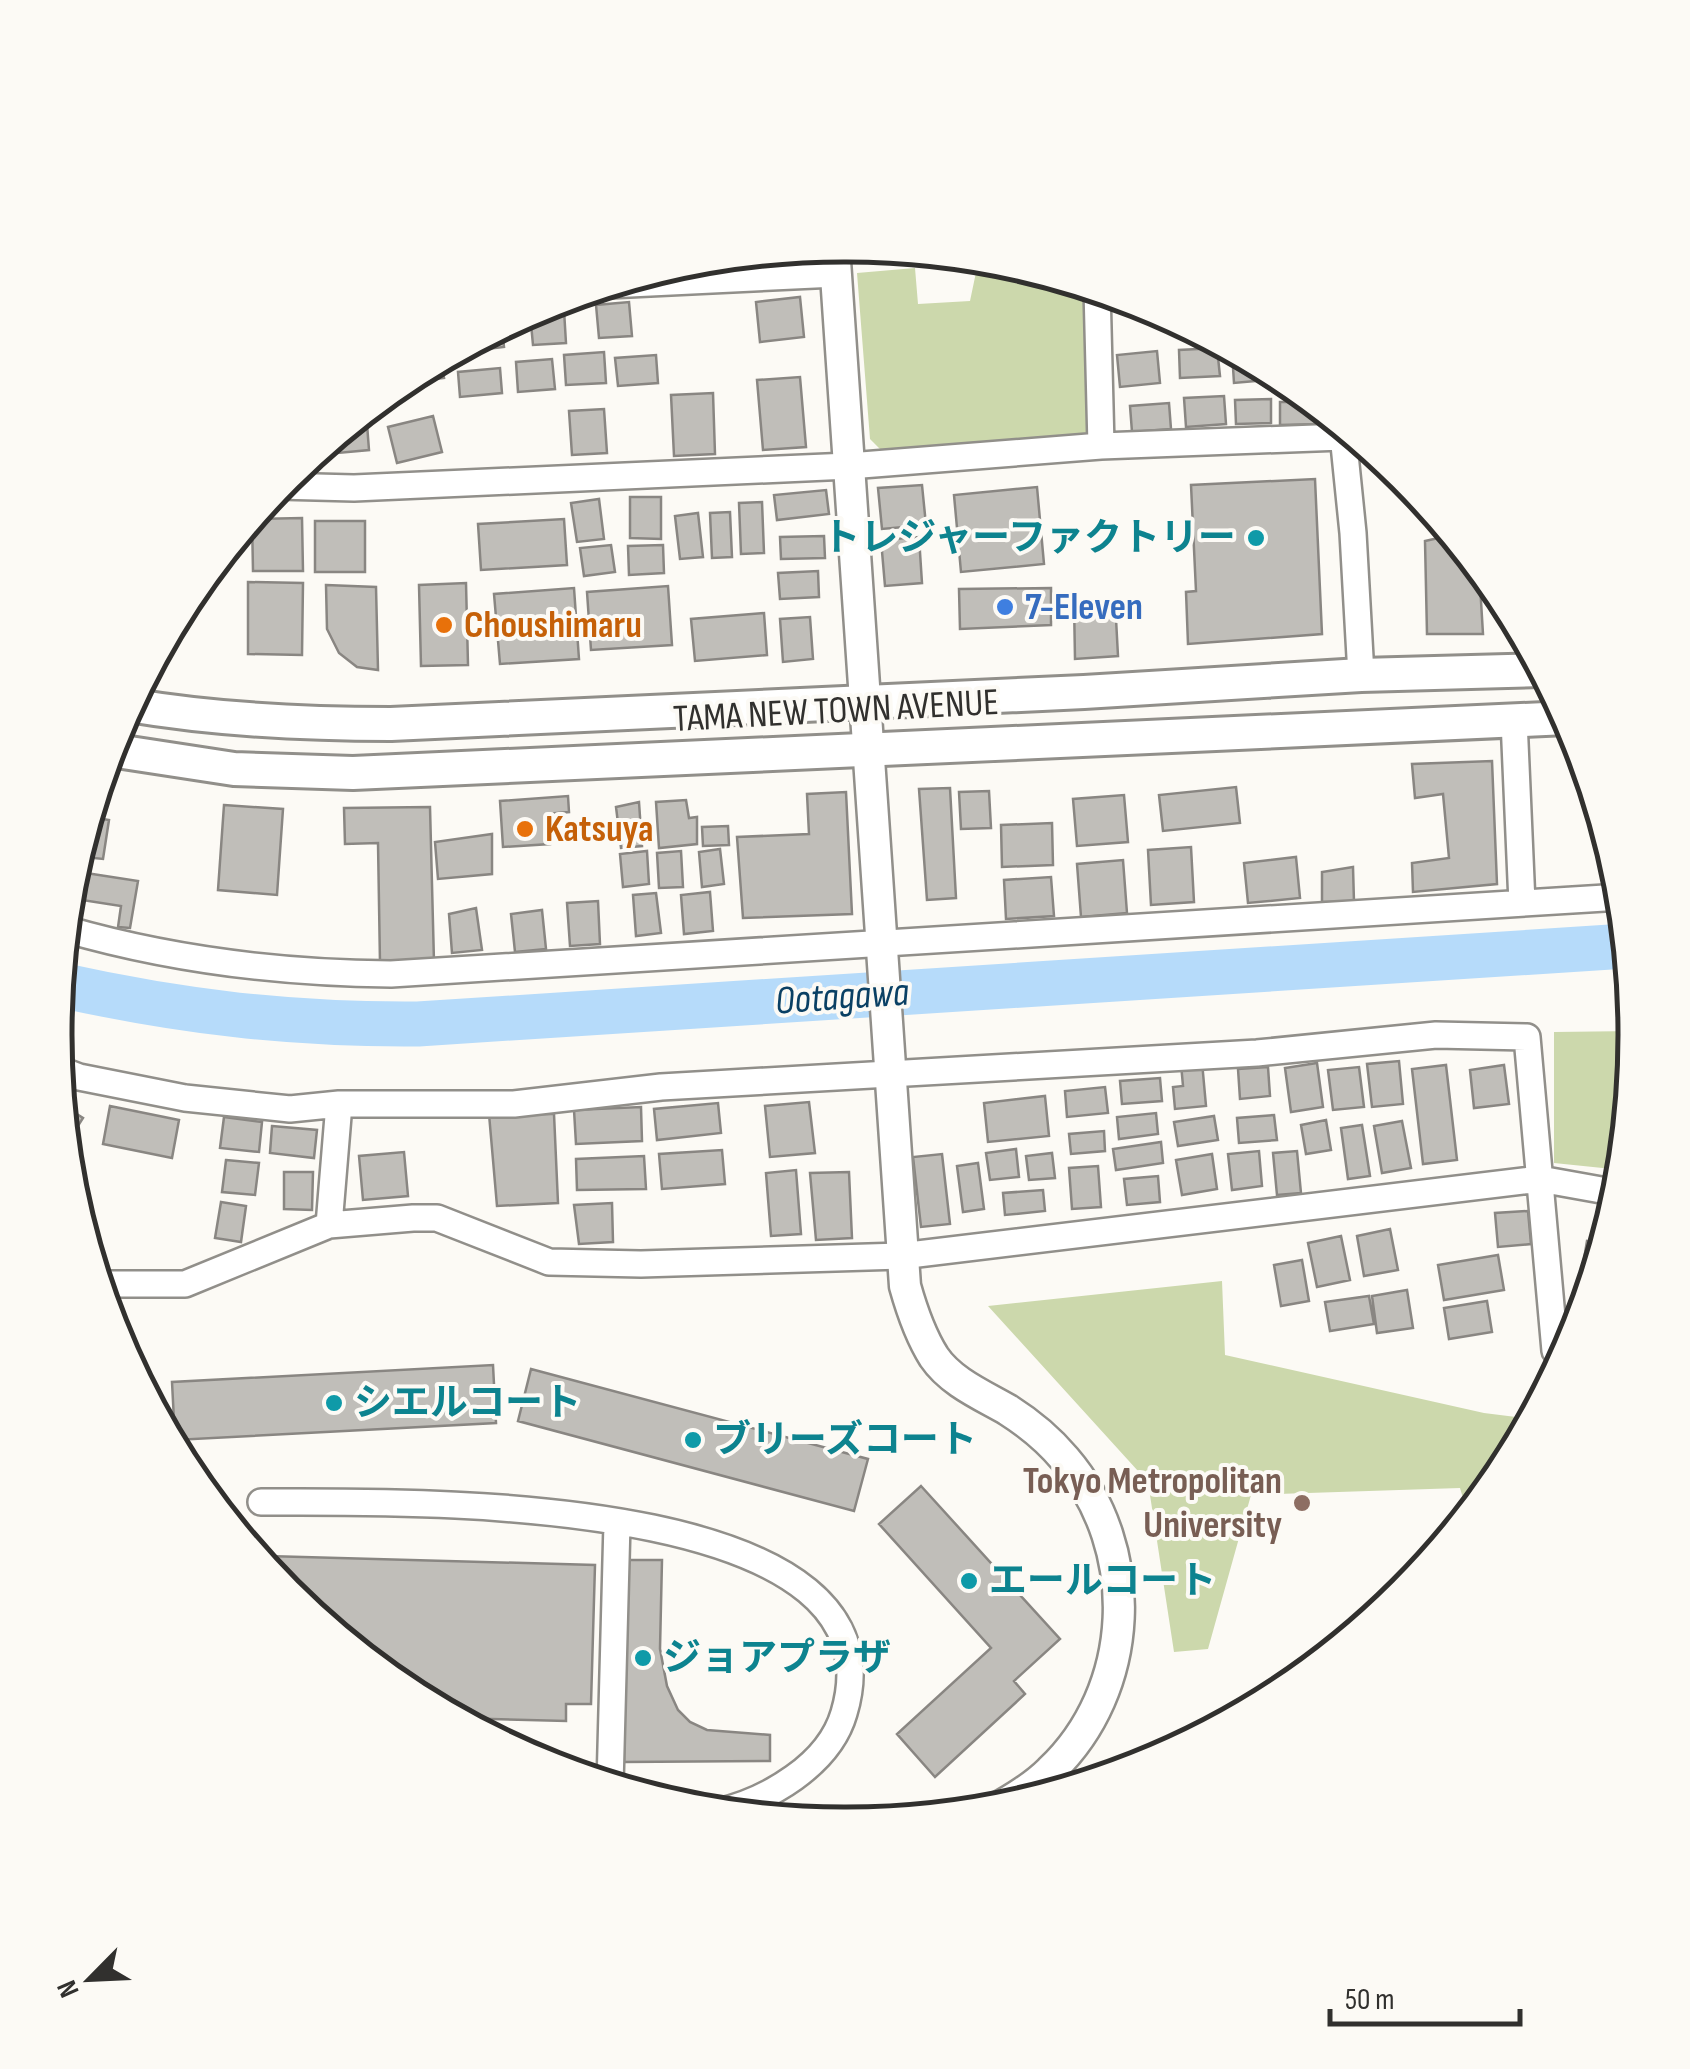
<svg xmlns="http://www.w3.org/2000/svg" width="1690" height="2069" font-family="'Sofia Sans Condensed','Noto Sans JP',sans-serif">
<rect width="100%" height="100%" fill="#fcfaf5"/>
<path fill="#ccd8ac" d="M979,258L1000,260L1090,287L1093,437L883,452L870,439L857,273L915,268L918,304L970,301Z
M1635,1031L1622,1170L1554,1163V1032Z
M1222,1281L1225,1355L1484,1413L1531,1419L1502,1474L1468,1515L1460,1488L1251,1495L1208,1649L1174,1652L1148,1482L988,1306Z"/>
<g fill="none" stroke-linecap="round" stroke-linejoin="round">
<path stroke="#b6dbfa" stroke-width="45" d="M60,985C182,1012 292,1025 418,1024L1626,946"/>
</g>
<path fill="#c0beb9" stroke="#898682" stroke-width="2.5" d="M849,245L948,255L850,261Z
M753,254L754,259L708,264V258Z
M800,297L804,337L760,342L756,302Z
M629,302L632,336L599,338L596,305Z
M564,310L566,343L533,345L530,313Z
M502,327L504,347L469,351L468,345Z
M1217,348L1220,376L1180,378L1179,350Z
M1157,351L1160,383L1120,387L1117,355Z
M1235,351L1265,367L1266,380L1234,383L1232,352Z
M604,352L606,383L566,385L564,355Z
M656,355L658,383L618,386L615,358Z
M441,359L444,378L410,382L409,376Z
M552,359L555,389L518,392L516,362Z
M500,368L502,393L460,397L458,372Z
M800,377L806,447L763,450L757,380Z
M713,393L715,454L674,456L671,395Z
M1224,396L1226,424L1186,427L1184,398Z
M1271,399V423L1236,424L1235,400Z
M1280,402H1313L1323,410V424L1280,425Z
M1169,403L1171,429L1132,432L1130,406Z
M604,409L607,453L572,455L569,411Z
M366,411L369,450L338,453L336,435Z
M433,416L442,452L397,463L388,427Z
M1315,479L1322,634L1188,644L1186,592L1196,591L1191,485Z
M922,485L926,525L882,529L878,488Z
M1037,487L1044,564L961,572L954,495Z
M826,490L829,514L777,520L774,495Z
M630,497H661V539L630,538Z
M599,499L604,539L577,542L571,503Z
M762,502L764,553L741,554L739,503Z
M730,512L732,557L712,558L710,513Z
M698,513L703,557L680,559L675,516Z
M302,518L303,571H253L252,519Z
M564,519L567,565L481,570L478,524Z
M315,521H365V572H315Z
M1452,535L1479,568L1483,634H1427L1425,541Z
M824,536L825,558L781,559L780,537Z
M919,537L922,583L885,586L881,540Z
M611,545L615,572L584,576L580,548Z
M663,545L664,573L629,575L628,546Z
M818,571L819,597L780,599L778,573Z
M248,582L303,583L302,655L248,654Z
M466,583L468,665L421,666L419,585Z
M326,585L376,587L378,670L357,667L339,653L327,629Z
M668,586L672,645L591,650L587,592Z
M574,588L579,659L500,664L494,594Z
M1051,588V625L960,629L959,589Z
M1115,600L1118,656L1075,659L1074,603Z
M764,613L767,655L695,661L691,619Z
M810,617L813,659L783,662L780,619Z
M1492,761L1497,884L1413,892L1412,863L1449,858L1443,794L1415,798L1412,764Z
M1236,787L1240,823L1163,831L1159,795Z
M950,788L956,898L927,900L919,789Z
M989,791L991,828L961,829L959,792Z
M846,792L852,914L743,918L737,837L809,834L807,794Z
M1124,795L1128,842L1077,846L1073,799Z
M568,796L569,812L547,814L550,844L503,847L500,801Z
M686,800L689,818L697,817V844L659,848L656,802Z
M639,802L642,846L621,848L616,807Z
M224,805L283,809L277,895L218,890Z
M430,807L434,962L380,963L378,843L345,844L344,808Z
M91,817L109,820L103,859L83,857Z
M1052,823L1053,865L1002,867L1001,825Z
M728,826L729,845L703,846L702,827Z
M1606,833L1620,881V887H1608Z
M492,834V874L438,879L435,842Z
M1191,847L1194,902L1151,905L1148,850Z
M720,849L724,884L702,887L699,852Z
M647,851L649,884L623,887L620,854Z
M681,851L683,887L659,888L657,853Z
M1296,857L1300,898L1248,903L1244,863Z
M1123,860L1127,913L1081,917L1077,864Z
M1353,867L1354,902H1322V872Z
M86,873L138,881L130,928L118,927L121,906L82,900Z
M1051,877L1054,916L1006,919L1004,880Z
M710,892L713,931L684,934L681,895Z
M656,893L661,933L636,936L633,895Z
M598,901L600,944L570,946L567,903Z
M476,908L482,950L452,953L449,914Z
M542,910L546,949L515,952L511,914Z
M1399,1061L1403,1104L1372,1107L1367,1064Z
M1202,1062L1206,1106L1175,1109L1173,1087L1183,1086L1181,1064Z
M1317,1063L1323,1107L1291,1112L1285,1068Z
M1446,1065L1457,1160L1423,1164L1412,1069Z
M1504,1065L1509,1104L1474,1108L1470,1070Z
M1268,1067L1270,1096L1240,1099L1238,1069Z
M1359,1067L1364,1107L1333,1110L1328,1070Z
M1160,1078L1162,1101L1122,1104L1120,1081Z
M1105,1087L1108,1113L1067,1117L1065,1091Z
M1045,1096L1049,1136L988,1142L984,1103Z
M809,1102L815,1153L770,1157L765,1106Z
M718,1103L721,1133L657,1140L654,1109Z
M62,1105L83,1118L66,1145Z
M110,1106L179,1120L172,1158L103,1144Z
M641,1107L642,1141L576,1144L574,1110Z
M1156,1113L1158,1134L1119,1139L1117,1117Z
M489,1114H554L558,1203L497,1206Z
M1274,1115L1277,1140L1239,1143L1237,1118Z
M1214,1116L1218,1140L1178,1146L1174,1122Z
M224,1117L262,1122L259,1152L220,1148Z
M1326,1120L1331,1150L1306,1154L1301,1125Z
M1402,1121L1411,1168L1382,1173L1374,1126Z
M1362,1125L1370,1176L1348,1179L1341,1128Z
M272,1126L317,1130L314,1158L270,1153Z
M1104,1131L1105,1151L1071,1154L1069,1134Z
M1161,1142L1163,1163L1116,1170L1113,1149Z
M1016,1149L1019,1177L990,1180L986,1153Z
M722,1150L725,1184L662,1189L659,1154Z
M1259,1151L1262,1186L1232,1190L1228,1154Z
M1297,1151L1301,1193L1277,1195L1273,1153Z
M404,1152L408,1196L363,1200L359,1156Z
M1052,1153L1055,1178L1029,1180L1026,1156Z
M942,1154L950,1224L921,1227L913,1157Z
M1212,1154L1217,1189L1182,1195L1176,1160Z
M644,1156L646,1189L577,1190L576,1159Z
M226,1160L259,1163L255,1195L222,1192Z
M978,1163L984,1209L963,1212L957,1166Z
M1098,1166L1101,1207L1072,1209L1069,1168Z
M796,1170L801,1234L771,1236L766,1173Z
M284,1172H313L312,1210L284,1209Z
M849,1172L852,1238L816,1240L810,1173Z
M1158,1176L1160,1202L1127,1205L1124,1179Z
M1043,1190L1045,1211L1005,1215L1003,1193Z
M221,1202L246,1206L241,1242L215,1238Z
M612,1203L613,1242L579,1244L574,1205Z
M1528,1211L1531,1244L1498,1247L1495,1213Z
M1390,1229L1398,1270L1364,1276L1357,1236Z
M1341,1236L1350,1280L1317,1287L1308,1243Z
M1587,1241L1603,1244L1592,1279L1581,1277Z
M1498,1255L1504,1290L1444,1300L1438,1265Z
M1302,1260L1309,1301L1281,1306L1274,1265Z
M1407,1290L1413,1328L1377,1333L1372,1296Z
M1578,1295L1587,1297L1575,1336L1570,1335Z
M1369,1296L1374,1324L1330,1331L1325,1302Z
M1487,1301L1492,1332L1449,1339L1444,1308Z
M493,1365L496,1423L175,1440L172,1382Z
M531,1369L868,1459L854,1511L518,1421Z
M921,1486L1060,1639L1014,1681L1025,1694L935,1777L897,1734L991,1648L879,1524Z
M267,1556L595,1565L591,1704H566V1721L455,1718L406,1691L286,1593L267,1570Z
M625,1560H662L660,1649L667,1686L678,1710L690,1722L707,1730L770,1735V1761L624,1762Z"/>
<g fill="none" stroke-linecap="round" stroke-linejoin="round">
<defs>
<path id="minor" d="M609,285L836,274
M1097,289L1101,446
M1342,425L1353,533L1361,675
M278,486L354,488L849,466L1101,446L1342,437
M1514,720L1522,903
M65,929C172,960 281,973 391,974L1621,897
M58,1069L79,1077L185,1098L290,1109L339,1104H514L661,1087L1257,1053L1436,1035L1527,1037L1555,1351L1566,1353
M329,1225L339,1104
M99,1284H185L329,1225L413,1218H437L549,1262L641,1264L901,1256L1540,1179L1618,1193
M261,1502C387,1503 912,1486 844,1713C829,1765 768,1800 718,1812
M610,1785L617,1523"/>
<path id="tertiary" d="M834,246L905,1286C912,1311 920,1335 934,1357C951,1382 982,1395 1008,1410C1030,1424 1049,1440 1065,1459C1142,1549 1136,1690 1050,1771C1034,1787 1014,1799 994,1810"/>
<path id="secondary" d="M129,705C217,720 302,724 391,724L1084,692L1361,675L1541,670
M110,750L234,769L353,773L1567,718"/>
</defs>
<use href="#minor" stroke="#918f8a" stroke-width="30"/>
<use href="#tertiary" stroke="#918f8a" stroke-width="35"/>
<use href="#secondary" stroke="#918f8a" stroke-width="38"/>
<use href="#minor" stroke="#fff" stroke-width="25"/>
<use href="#tertiary" stroke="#fff" stroke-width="30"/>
<use href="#secondary" stroke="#fff" stroke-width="32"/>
</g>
<g fill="#0f9aa8" stroke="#fcfaf5" stroke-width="4">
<circle cx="1256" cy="538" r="10"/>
<circle cx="334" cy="1403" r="10"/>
<circle cx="693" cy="1440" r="10"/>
<circle cx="969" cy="1581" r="10"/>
<circle cx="643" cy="1658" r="10"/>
</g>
<circle fill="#3f7fe0" stroke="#fcfaf5" stroke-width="4" cx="1005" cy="607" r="10"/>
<g fill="#e8710a" stroke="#fcfaf5" stroke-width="4">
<circle cx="444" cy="625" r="10"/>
<circle cx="525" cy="829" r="10"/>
</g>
<circle fill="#8d6e63" stroke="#fcfaf5" stroke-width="4" cx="1302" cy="1503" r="10"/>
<g text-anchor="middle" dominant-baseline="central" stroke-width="8" stroke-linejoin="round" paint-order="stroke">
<g font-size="38" font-weight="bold" fill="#0d838f" stroke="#fcfaf5" text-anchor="start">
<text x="1236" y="538" text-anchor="end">トレジャーファクトリー</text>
<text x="354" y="1403">シエルコート</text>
<text x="713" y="1440">ブリーズコート</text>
<text x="989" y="1581">エールコート</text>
<text x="663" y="1658">ジョアプラザ</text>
</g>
<g font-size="38" font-weight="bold" fill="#366cbe" stroke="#fcfaf5" text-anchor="start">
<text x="1025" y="607">7-Eleven</text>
</g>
<g font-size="38" font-weight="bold" fill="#c56008" stroke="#fcfaf5" text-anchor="start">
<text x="464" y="625">Choushimaru</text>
<text x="545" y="829">Katsuya</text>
</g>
<g font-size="38" fill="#31302e" stroke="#fcfaf5">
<text transform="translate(836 711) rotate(-3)">TAMA NEW TOWN AVENUE</text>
</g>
<g font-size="38" font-weight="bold" fill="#785e54" stroke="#fcfaf5" text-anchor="end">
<text x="1282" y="1481">Tokyo Metropolitan<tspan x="1282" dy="44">University</tspan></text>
</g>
<g font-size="40" font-style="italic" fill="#0a4064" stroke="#fcfaf5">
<text transform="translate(842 997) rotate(-4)">Ootagawa</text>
</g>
</g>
<path d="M0 0H1690V2069H0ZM844 262H846A772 772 0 0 1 1618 1034V1035A772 772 0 0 1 846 1807H844A772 772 0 0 1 72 1035V1034A772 772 0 0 1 844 262Z" fill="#fcfaf5" fill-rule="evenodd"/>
<path fill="none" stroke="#31302e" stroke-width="5" d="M844 262H846A772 772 0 0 1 1618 1034V1035A772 772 0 0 1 846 1807H844A772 772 0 0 1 72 1035V1034A772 772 0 0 1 844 262Z"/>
<g transform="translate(90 1979) rotate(246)" stroke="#fcfaf5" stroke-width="8" paint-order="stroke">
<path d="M0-8L18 38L0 25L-18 38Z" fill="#31302e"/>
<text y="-15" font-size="28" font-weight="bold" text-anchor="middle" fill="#31302e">N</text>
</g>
<path d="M1330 2009v15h190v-15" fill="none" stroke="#31302e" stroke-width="5"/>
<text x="1345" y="2009" font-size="30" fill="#31302e" stroke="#fcfaf5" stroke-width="8" paint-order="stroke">50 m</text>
</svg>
